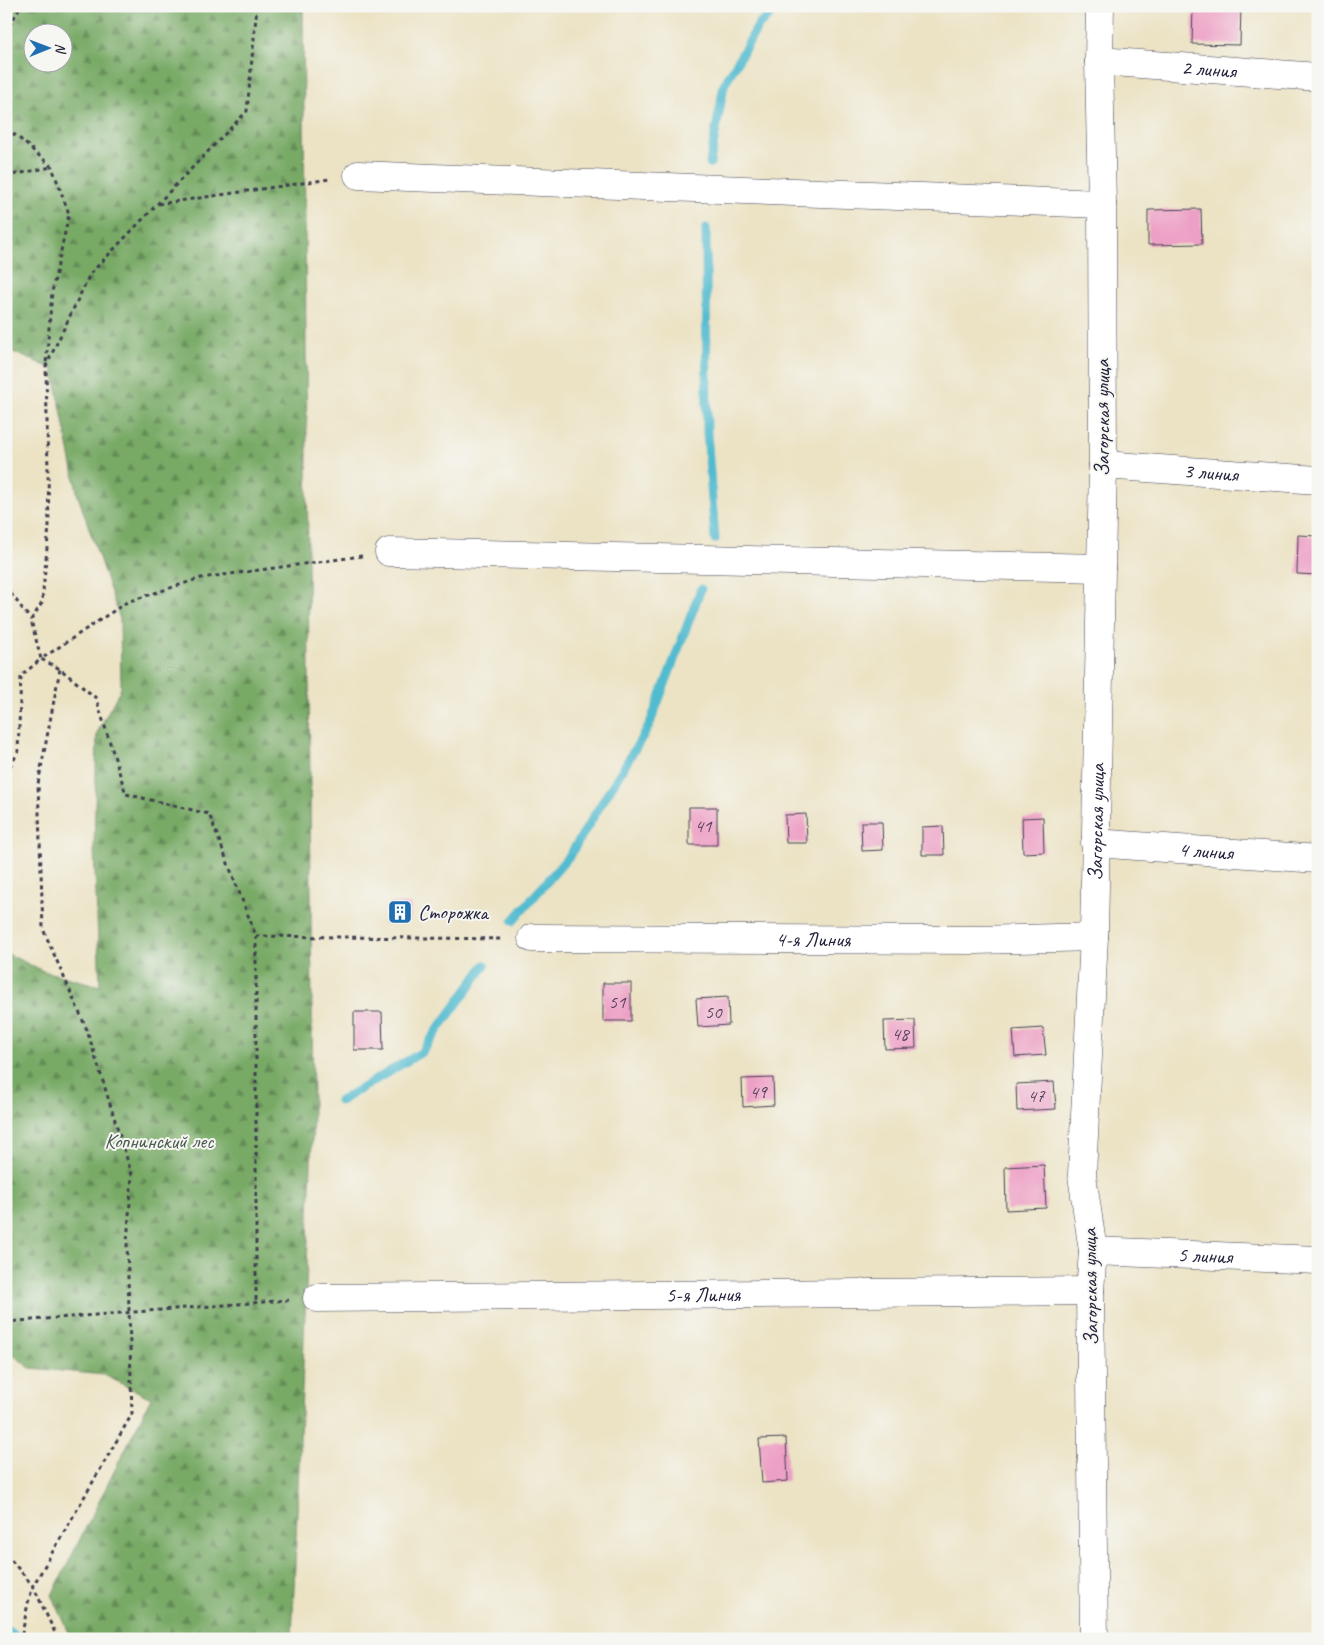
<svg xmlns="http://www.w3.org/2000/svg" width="1324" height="1645" font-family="Caveat,sans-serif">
<defs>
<pattern id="forest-firs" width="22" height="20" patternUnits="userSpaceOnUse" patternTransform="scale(1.25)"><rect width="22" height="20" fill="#78aa66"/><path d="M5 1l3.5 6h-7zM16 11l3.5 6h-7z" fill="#628a55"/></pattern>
</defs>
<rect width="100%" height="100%" fill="#f6f6f2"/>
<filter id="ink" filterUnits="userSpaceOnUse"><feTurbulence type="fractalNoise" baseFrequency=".02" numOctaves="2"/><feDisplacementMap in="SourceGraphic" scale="10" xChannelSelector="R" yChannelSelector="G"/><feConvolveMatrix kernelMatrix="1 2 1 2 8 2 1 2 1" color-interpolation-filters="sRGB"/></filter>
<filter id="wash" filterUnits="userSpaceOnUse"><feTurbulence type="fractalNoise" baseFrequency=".0096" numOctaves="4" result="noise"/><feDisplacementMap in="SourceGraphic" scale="20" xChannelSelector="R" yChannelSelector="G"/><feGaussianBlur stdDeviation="1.12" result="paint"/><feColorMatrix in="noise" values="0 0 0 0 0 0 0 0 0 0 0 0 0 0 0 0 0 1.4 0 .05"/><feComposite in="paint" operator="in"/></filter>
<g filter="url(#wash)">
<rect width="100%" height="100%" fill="#ece3c5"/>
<path fill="url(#forest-firs)" stroke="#4d6650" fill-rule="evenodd" d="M6,6H303L313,1115L292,1639H72L52,1595L151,1398L104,1375L30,1368L6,1349V953L43,971L100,986L94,849L97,733L121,688L120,619L78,496L53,369L6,349ZM32,32H62V62H32Z"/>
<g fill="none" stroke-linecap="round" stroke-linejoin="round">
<path stroke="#52bbcf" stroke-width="9" d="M710,163L724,85L758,26L779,6
M706,228L707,432L715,539
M513,921L570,855L649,726L701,589
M340,1101L422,1052L485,965
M6,1629L21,1639"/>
</g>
<g id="blocks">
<path fill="#eda0c5" d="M1193,6H1241L1240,45L1192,44Z
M1201,209L1202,244L1148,245V210Z
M1298,535L1318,536V575L1297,574Z
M689,807H717V845H689Z
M806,814L807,843H786L785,815Z
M1043,817L1044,852L1023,853L1022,818Z
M861,822H882L883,850L862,851Z
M943,826L944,855H922V827Z
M390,903L411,904L410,921L390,920Z
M603,983H631V1021H603Z
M728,997L729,1025L698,1027L696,999Z
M354,1012H382L383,1050H354Z
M915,1020L916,1048L885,1049L884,1021Z
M1043,1028L1046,1055L1015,1057L1013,1030Z
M773,1078L774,1105L743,1107L742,1079Z
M1054,1082L1056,1109L1017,1111L1016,1084Z
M1044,1165L1046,1208L1006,1210L1005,1167Z
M786,1438L788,1481L762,1483L759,1439Z"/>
</g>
</g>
<g filter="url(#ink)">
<use href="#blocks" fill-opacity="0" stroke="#403f50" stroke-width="1"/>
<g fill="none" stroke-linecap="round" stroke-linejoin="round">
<defs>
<g id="minor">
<path id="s1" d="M1099,61L1318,77"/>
<path d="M358,175L1102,204"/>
<path id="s2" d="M1103,465L1318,480"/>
<path d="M389,552L1101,568"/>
<path id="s3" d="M1095,843L1318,859"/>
<path id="s4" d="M532,938L977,940L1094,937"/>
<path id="s5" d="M1093,1251L1318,1260"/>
<path id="s6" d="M317,1298L1090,1291"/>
<path id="s7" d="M1094,1639L1090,1291L1093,1251L1082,1175L1094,937L1103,465L1102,204L1099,61L1100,6"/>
</g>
</defs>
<use href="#minor" stroke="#403f50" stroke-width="29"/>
<path stroke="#403f50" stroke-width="3" stroke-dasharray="4 4" stroke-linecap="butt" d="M6,33L18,10L22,6
M6,129L19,138L52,167L69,214L52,292L46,364
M6,176L52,167
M158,204L330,179
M362,556L201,578L127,602L41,659L60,669L96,698L126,794L209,814L256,936L504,939
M6,587L31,620
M6,774L18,752L21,676L41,659L31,620L42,603L49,526L46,366L90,274L247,111L257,6
M256,936V1303
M6,1322L289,1300
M6,1554L33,1586L28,1603L21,1639
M58,1639L33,1586L132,1414L127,1243L132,1175L87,1030L43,929L38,784L60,669"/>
<use href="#minor" stroke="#fff" stroke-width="28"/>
</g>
</g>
<defs>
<symbol id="building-square" viewBox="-11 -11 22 22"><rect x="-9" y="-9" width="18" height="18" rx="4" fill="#1f6fb2" stroke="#f6f6f2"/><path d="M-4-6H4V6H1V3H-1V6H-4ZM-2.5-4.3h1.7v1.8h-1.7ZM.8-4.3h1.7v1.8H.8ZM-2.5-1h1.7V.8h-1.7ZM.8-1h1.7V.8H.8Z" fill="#fff"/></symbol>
</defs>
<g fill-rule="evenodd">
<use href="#building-square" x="386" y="898" width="28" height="28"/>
</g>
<g text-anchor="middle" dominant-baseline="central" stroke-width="4" stroke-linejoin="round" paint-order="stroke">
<g font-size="19" fill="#55425e">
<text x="703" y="826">41</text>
<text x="617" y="1002">51</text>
<text x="713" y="1012">50</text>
<text x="900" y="1034">48</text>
<text x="758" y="1092">49</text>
<text x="1036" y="1096">47</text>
</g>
<g font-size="21" fill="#22223b" stroke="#f6f6f2">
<text stroke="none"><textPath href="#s1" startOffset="110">2 линия</textPath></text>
<text transform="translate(1102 418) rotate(-90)">Загорская улица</text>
<text stroke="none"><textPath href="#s2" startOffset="108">3 линия</textPath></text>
<text stroke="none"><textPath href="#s7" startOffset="818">Загорская улица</textPath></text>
<text stroke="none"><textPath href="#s3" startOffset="111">4 линия</textPath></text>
<text stroke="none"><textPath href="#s4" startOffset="281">4-я Линия</textPath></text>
<text stroke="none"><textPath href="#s5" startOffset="112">5 линия</textPath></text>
<text transform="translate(1090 1287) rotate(-91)">Загорская улица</text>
<text stroke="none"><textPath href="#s6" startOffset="386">5-я Линия</textPath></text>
</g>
<g font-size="21" fill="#22223b" stroke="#f6f6f2" text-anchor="start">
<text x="418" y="912">Сторожка</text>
</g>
<g font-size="21" fill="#4a5b4f" stroke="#f6f6f2">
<text x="159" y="1141">Копнинский лес</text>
</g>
</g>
<rect width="1324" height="1645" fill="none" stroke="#f6f6f2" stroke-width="25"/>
<g transform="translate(48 48) rotate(89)"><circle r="24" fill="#f6f6f2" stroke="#a1a1a9"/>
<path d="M0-4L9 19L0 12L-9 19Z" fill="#1f6fb2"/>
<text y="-8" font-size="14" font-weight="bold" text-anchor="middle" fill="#22223b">N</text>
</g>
</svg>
